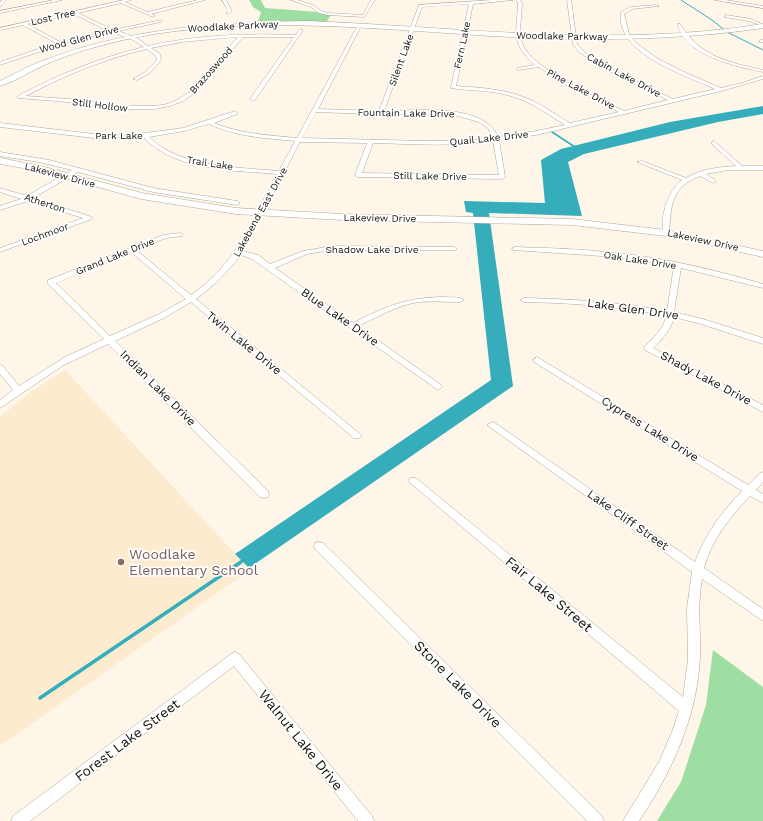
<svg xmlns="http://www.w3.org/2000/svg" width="763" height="821" font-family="'Work Sans',sans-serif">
<rect width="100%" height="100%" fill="#fef6e9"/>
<path fill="#fdebd0" d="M65,370L250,570L0,746V417L32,391Z"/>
<path fill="#9fdea2" d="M249,0H261L265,8L318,12L331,15L325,24L258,22L261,12L253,7Z
M713,650L763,687V821H657L681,782L706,705Z"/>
<path fill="#36adbb" d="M763,106V114L718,122L584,154L568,162L582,216L489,213L513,386L249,568L235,554L491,380L473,213L466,212L464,201L545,203L541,160L561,149L670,122Z"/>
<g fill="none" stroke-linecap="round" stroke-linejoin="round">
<path stroke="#36adbb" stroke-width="1" d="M681,0L712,20L727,32L763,50"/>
<path stroke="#36adbb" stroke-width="1.5" d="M552,132L575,147"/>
<path stroke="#36adbb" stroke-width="2.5" d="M239,563L244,560"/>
<path stroke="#36adbb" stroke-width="3.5" d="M40,698L241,562"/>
<defs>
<path id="street" d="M2,0H6L0,7V3Z
M54,0H62L0,13V11Z
M124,0H131L125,2L147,12L198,0H205L151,14L155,16L153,17L121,3L78,13L113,30L161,20V22L118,31L137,38L148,46C196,35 246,33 296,35L300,29L303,30L255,100L253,101L250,99L294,37H243L195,93L183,101L170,106L155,109H126L68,102L18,98V96C59,74 99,58 144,47L133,40L113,32L71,41L0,65V62L56,43L23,25L0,30V28ZM74,14L108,31L60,42L27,24ZM238,37L191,91L179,99L167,104L155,106H126L68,99L26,96C65,75 104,59 147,49L156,56L157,60L147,71L133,79L137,80L150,73L161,60L160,54L151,48L182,42Z
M222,0H226L232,11L229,14L226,13L228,11Z
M291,0H297L313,5L321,11L328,13L363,15L371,0H375L364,17L328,15L319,13L311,7Z
M493,0H513L473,4L456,86C483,88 510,89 535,102C547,108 558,116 570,123L619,112L564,84L539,67L517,70V68L535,65C510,43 517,33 518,3L516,0H520L522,3C522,16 518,31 522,43C530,68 600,99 624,111L668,100L603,68L579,52L573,44L567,0H571L577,44L582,50L592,58L621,74L673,99L715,89C687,76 614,53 621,12L631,7L657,5L659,6L632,9L624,14L629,34L636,43L658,59L686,73L721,88L742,83L763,76V79L721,91L536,135L499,140L505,177L502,179L358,177L355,175L367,143L300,142L243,251L258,255L270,264L303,251L332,246L454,247L456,248V250H332L307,254L275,268L353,323C386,306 408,297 446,297C452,298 459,296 464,300L460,302C447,302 433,301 419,302C397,305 378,317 358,326L441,385L442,387L438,390L252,259L241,255C227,272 214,286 196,299L360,434L362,436L360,438H354L191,302L164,318L115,341L268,491L269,494L268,497L264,498L260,497L108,344L62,366L0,408V400L13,390L0,374V365L3,366L19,386L65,357L104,339L48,284V280L163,235L180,233L183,235L182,236L166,238L136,250L191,295C236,264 252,221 277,174C233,170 177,172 143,137L94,138L0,127V123L94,134L130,135L183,128L235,111L238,113L237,114L214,123C240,134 269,135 297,138L358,25L361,26L318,109L379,111L419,5ZM469,4L451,88C470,91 489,90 507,95C529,100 546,113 565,125L536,131L498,137C484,102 415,111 384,111L422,7ZM316,112L372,114L454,115L479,122L488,128L492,138L474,140L427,141L302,138ZM209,124C236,137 265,138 295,141L279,171C238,167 180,168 149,137L184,131ZM493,141L499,175L362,173L373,143C413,144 453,147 493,141ZM131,252L186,299L159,314L110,336L56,283Z
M715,0H725L763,6V8Z
M726,15L751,19L762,24L760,25L749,21L725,17Z
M678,24H680C700,57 728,62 763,70V72C738,67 682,55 678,24Z
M761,40H763V42H759Z
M714,141L742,166H763V170H727L706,174L715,180L716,181L713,183L700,176C671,187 671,205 669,233L668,234H664C659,219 668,190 682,180L637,162L642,161L686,178C701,169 719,167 736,166L712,144V142Z
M0,152L49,160L153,188L237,201L240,203L237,205L153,192L78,172L33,198L92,217V219L0,252V248L83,218L28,201L0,210V206L21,199L0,192V188L27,196L72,170L39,162L0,156Z
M515,247C549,248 583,249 616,253C666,258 715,270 763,284V288L681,268L674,312L706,320L763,338V344L701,324L674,317C672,328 662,340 653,348L763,405V412L645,350L644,348L645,346C654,338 664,328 666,316C619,306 572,303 524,302L520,300L524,298C572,299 619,302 667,311L674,266L616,257L513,250L512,249Z
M537,357L748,485L760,473L763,472V482L756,490L763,494V503L750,496C730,517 712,539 704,568L763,609V621L702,579C697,607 701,631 700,658C697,717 672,772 639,821H623L659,762L672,732L679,711L408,481L410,478H416L683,697L688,660L687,608L692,572L487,425L492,422L495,423L695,562C705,534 722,512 742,491L534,362L533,360Z
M319,542L323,543L602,816L604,821H587L315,549L314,546L315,543Z
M235,652L239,654L372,816L374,821H358L234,666L30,821H11L13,816L231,654Z"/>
<path id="secondary" d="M308,21C459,27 613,48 763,24V28C677,41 578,41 491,36C379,29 266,17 154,34C119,40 82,49 49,63C32,70 17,81 0,86V81C16,73 32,64 50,58C133,28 220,22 308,21Z
M0,158L41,166L142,193L236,208L342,214L572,219L666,230L763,251V257L666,236L572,225L342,220L236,214L141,199L40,171L0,164Z"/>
</defs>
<use href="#street" stroke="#b2a692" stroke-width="1"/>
<use href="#secondary" stroke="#b2a692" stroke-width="1"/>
<use href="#street" fill="#fff" fill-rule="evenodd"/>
<use href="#secondary" fill="#fff" fill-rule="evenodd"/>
</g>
<circle fill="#8d6e63" stroke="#fff" stroke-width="1.5" cx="121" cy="562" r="4"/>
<g text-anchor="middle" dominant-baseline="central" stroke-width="3.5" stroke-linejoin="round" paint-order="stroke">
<g font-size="10" fill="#17130c" stroke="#fff">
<text transform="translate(53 17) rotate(-13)">Lost Tree</text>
<text transform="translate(233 26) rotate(-3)">Woodlake Parkway</text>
<text transform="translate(562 36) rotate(1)">Woodlake Parkway</text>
<text transform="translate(79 39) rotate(-15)">Wood Glen Drive</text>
<text transform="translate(462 45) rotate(-78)">Fern Lake</text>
<text transform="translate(401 60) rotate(-70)">Silent Lake</text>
<text transform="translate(211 70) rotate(-48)">Brazoswood</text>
<text transform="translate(624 75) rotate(28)">Cabin Lake Drive</text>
<text transform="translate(581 89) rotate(28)">Pine Lake Drive</text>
<text transform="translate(100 105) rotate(7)">Still Hollow</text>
<text transform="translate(406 113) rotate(1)">Fountain Lake Drive</text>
<text x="119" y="135">Park Lake</text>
<text transform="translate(489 138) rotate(-6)">Quail Lake Drive</text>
<text transform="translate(210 163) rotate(9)">Trail Lake</text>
<text transform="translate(60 175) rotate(15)">Lakeview Drive</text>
<text transform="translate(430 176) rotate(1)">Still Lake Drive</text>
<text transform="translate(45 203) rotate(18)">Atherton</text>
<text transform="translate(260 212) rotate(-61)">Lakebend East Drive</text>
<text transform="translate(380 218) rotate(1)">Lakeview Drive</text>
<text transform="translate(45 234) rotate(-20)">Lochmoor</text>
<text transform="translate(703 240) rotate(12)">Lakeview Drive</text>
<text x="372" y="249">Shadow Lake Drive</text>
<text transform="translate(115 256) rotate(-22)">Grand Lake Drive</text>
<text transform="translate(640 260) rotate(9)">Oak Lake Drive</text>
</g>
<g font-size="12" fill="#17130c" stroke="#fff">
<text transform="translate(633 309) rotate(8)">Lake Glen Drive</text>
<text transform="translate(340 317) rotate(35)">Blue Lake Drive</text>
<text transform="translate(244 343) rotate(39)">Twin Lake Drive</text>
<text transform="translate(706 378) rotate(28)">Shady Lake Drive</text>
<text transform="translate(158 388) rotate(45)">Indian Lake Drive</text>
<text transform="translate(650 429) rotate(32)">Cypress Lake Drive</text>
<text transform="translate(628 520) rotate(35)">Lake Cliff Street</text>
</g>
<g font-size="14" fill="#785e54" stroke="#fff" text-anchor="start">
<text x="129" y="554">Woodlake<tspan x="129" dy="16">Elementary School</tspan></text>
</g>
<g font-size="14" fill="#17130c" stroke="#fff">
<text transform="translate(549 594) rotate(40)">Fair Lake Street</text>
<text transform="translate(458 684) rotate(45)">Stone Lake Drive</text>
<text transform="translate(127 740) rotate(-37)">Forest Lake Street</text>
<text transform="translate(301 740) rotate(51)">Walnut Lake Drive</text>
</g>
</g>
</svg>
